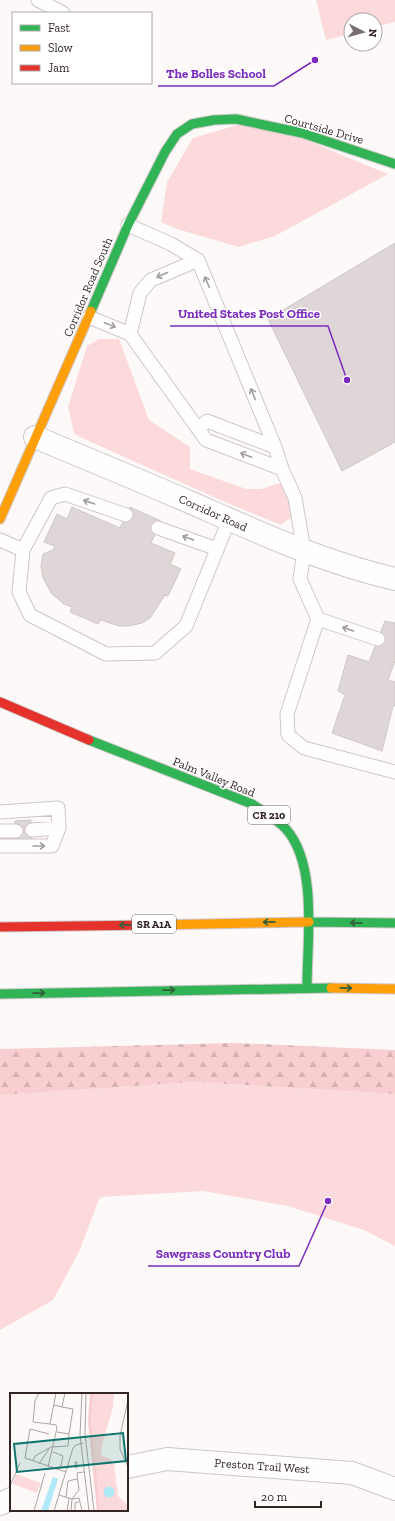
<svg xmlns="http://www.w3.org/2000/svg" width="395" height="1521" font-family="'Zilla Slab',serif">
<defs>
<pattern id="forest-firs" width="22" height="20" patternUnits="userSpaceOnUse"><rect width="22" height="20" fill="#f8ced0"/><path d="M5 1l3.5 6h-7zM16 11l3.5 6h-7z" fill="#d5b1b2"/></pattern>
</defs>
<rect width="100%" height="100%" fill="#fdf9f9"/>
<path fill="#fcd9da" d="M316,0H395V22L375,27V20H351V34L326,40Z
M241,124L303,139L388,174L275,236L239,247L177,229L161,222L167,182L193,138Z
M99,339H119L149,420L190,447V469L246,489H261L276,484L294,480C299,490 299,508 292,517C289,520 284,522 281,525L225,502L82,438L74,433L68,407L87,346Z
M194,1082L395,1094V1246L364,1230L288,1206L203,1191L100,1197L79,1252L53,1300L0,1330V1095Z"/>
<path fill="url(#forest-firs)" d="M234,1043L395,1050V1094L194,1082L0,1095V1049Z"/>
<path fill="#dfd7d7" stroke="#cfc6c6" d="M395,243V442L342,471L268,319Z
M72,507L120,528L130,507L161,521L151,543L175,553L170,564L181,569L168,596L165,595L150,618L142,623L129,626H119L101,620L98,624L70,612L72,607L64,604L52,594L43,578L41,566L43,554L53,550L55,546L44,542L57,514L67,519Z
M385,621L395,623V661L388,680L395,682V706H393L382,751L332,733L345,695L338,691L348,655L369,662Z
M31,820L32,842L17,843L15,821Z"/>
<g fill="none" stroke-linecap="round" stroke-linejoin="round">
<defs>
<path id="lane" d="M38,0L63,13
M128,225L171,244L198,260L275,447L282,469L295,498L304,551L300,579L318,619L287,714L288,735L304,748L395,772
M89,317L130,334L206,440L282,469
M130,334L140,293L151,280L198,260
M198,429L207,421L275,447
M158,528L217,549
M0,540L23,550L19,592L30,615L106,654L155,653L186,626L229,520
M23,550L51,498L65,494L126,515
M318,619L378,639
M0,812L58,808L59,828L52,846H0
M32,830L59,828
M0,831H16"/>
<path id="street" d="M35,437C88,459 141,481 194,504C260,533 325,563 395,579
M127,1467L167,1459L352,1473L395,1489
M0,1504L11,1499"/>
<path id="fast" d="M91,311L128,225L165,152L177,134L192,124L214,120L236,119L302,133L395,164
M89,740L252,804C264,812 277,819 286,829C318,865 307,942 307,987
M309,922L395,923
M0,994L331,988"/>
<path id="slow" d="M0,519L91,311
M151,925L309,922
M331,988L395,989"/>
<path id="jam" d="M0,702L89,740
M0,927L151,925"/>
</defs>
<use href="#lane" stroke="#cec5c6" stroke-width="15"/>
<use href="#street" stroke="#cec5c6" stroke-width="24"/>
<use href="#fast" stroke="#cec5c6" stroke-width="11"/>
<use href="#slow" stroke="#cec5c6" stroke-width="11"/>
<use href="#jam" stroke="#cec5c6" stroke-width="11"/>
<use href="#lane" stroke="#fffefe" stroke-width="13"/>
<use href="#street" stroke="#fffefe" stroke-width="22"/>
<use href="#fast" stroke="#30b455" stroke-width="9"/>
<use href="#slow" stroke="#ff9f0a" stroke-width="9"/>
<use href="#jam" stroke="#e5322d" stroke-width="9"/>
</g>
<defs><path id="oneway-shaft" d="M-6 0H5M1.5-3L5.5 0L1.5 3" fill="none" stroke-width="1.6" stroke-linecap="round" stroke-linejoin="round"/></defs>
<g stroke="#a39c9d">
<use href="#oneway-shaft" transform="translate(162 275) rotate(156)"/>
<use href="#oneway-shaft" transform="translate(207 282) rotate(-114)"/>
<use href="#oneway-shaft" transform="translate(110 325) rotate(22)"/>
<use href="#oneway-shaft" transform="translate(253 394) rotate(-112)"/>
<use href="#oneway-shaft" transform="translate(246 455) rotate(-159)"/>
<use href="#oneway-shaft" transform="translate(89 502) rotate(-161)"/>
<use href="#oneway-shaft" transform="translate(188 538) rotate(-160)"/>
<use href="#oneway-shaft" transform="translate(348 629) rotate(-161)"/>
<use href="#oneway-shaft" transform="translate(39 846)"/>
</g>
<g stroke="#325e39">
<use href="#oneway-shaft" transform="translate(269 922) rotate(179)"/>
<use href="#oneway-shaft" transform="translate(356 923) rotate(-179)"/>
<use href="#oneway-shaft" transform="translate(125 925) rotate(179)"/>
<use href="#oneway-shaft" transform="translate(346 988) rotate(1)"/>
<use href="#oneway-shaft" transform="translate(169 990) rotate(-1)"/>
<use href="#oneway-shaft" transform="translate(39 993) rotate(-1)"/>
</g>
<g text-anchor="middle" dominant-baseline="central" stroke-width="3" stroke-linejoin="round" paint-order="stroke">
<g fill="#fff" stroke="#706667" stroke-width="1">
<rect x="248" y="806" width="42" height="18" rx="3"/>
<rect x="132" y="915" width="44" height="18" rx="3"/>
</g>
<g font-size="11" font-weight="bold" fill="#332526">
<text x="269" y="815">CR 210</text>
<text x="154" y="924">SR A1A</text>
</g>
<g font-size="12" fill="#332526" stroke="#fff">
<text transform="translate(324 129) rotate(16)">Courtside Drive</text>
<text transform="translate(88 287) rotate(-67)">Corridor Road South</text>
<text transform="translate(213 513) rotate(24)">Corridor Road</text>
<text transform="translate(214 777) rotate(22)">Palm Valley Road</text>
<text transform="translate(262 1466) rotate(4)">Preston Trail West</text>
</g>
</g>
<g transform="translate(10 1393)">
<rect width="118" height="118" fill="#fdf9f9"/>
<path d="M84,0H104L103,14L91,56L92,63L100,66L104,71L108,103L118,113V118L89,117L81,27ZM6,81L31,90L27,100L3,91Z" fill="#fcd9da"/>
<path d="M80,0H84L81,27L90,118H87L78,28Z" fill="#f8ced0"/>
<path d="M43,84L48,86L38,118H31ZM93.5 99a5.5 5.5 0 1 1 11 0a5.5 5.5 0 1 1-11 0Z" fill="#b0e9f7"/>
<path fill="none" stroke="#aca4a5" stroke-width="1" d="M29,0L25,8L23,29L40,31M72,0L70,42L79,118M76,0L75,41L84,118M118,7L110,43V56L118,74M44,12L52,14L55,0M47,39L59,41L63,16L52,14M39,41L20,36L15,65L56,79M43,59L53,63L51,73L46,76M23,68L25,63L41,54L58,53L59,41M29,71L39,56M38,74L47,35L46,32L40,31L46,0M66,76L65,69H67V75M0,93L10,70M49,102L62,106L61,118M56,104L58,88L67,86M62,106L69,97L67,80L74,79M62,106L69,105L72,118M24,118L35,80M44,118L63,55L66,52L73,50M57,118L59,105M65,118V110L69,109"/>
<path fill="#0f766e" fill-opacity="0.15" stroke="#0f766e" stroke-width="2" d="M113,40L116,68L7,79L4,51Z"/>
<rect width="118" height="118" fill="none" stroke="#332526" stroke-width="2"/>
</g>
<path fill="none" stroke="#7b2cbf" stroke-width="1.5" d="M315 60L274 86H158M347 380L328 326H170M328 1201L299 1266H148"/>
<g fill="#7b2cbf" stroke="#fff" stroke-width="1.5">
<circle cx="315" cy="60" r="4"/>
<circle cx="347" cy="380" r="4"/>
<circle cx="328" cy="1201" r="4"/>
</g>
<g font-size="13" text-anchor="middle" font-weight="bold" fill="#7b2cbf" stroke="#fff" stroke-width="3" stroke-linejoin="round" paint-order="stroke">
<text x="216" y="78">The Bolles School</text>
<text x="249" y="318">United States Post Office</text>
<text x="223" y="1258">Sawgrass Country Club</text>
</g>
<rect x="12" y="12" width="140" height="72" fill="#ffffff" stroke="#ada8a8"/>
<rect x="20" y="25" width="20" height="6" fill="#30b455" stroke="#ada8a8"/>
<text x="48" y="32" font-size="12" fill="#332526">Fast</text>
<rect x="20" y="45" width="20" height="6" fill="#ff9f0a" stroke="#ada8a8"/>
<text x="48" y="52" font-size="12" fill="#332526">Slow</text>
<rect x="20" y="65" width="20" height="6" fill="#e5322d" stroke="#ada8a8"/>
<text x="48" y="72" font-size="12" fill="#332526">Jam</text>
<g transform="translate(363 32) rotate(96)"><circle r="19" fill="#ffffff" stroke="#ada8a8"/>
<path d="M0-3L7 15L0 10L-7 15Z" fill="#7a6f70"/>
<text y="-6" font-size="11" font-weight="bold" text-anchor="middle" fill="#332526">N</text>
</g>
<path d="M255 1501v6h66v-6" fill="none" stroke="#332526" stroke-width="2"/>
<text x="261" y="1501" font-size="12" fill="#332526" stroke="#ffffff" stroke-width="3" paint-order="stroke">20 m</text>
</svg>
